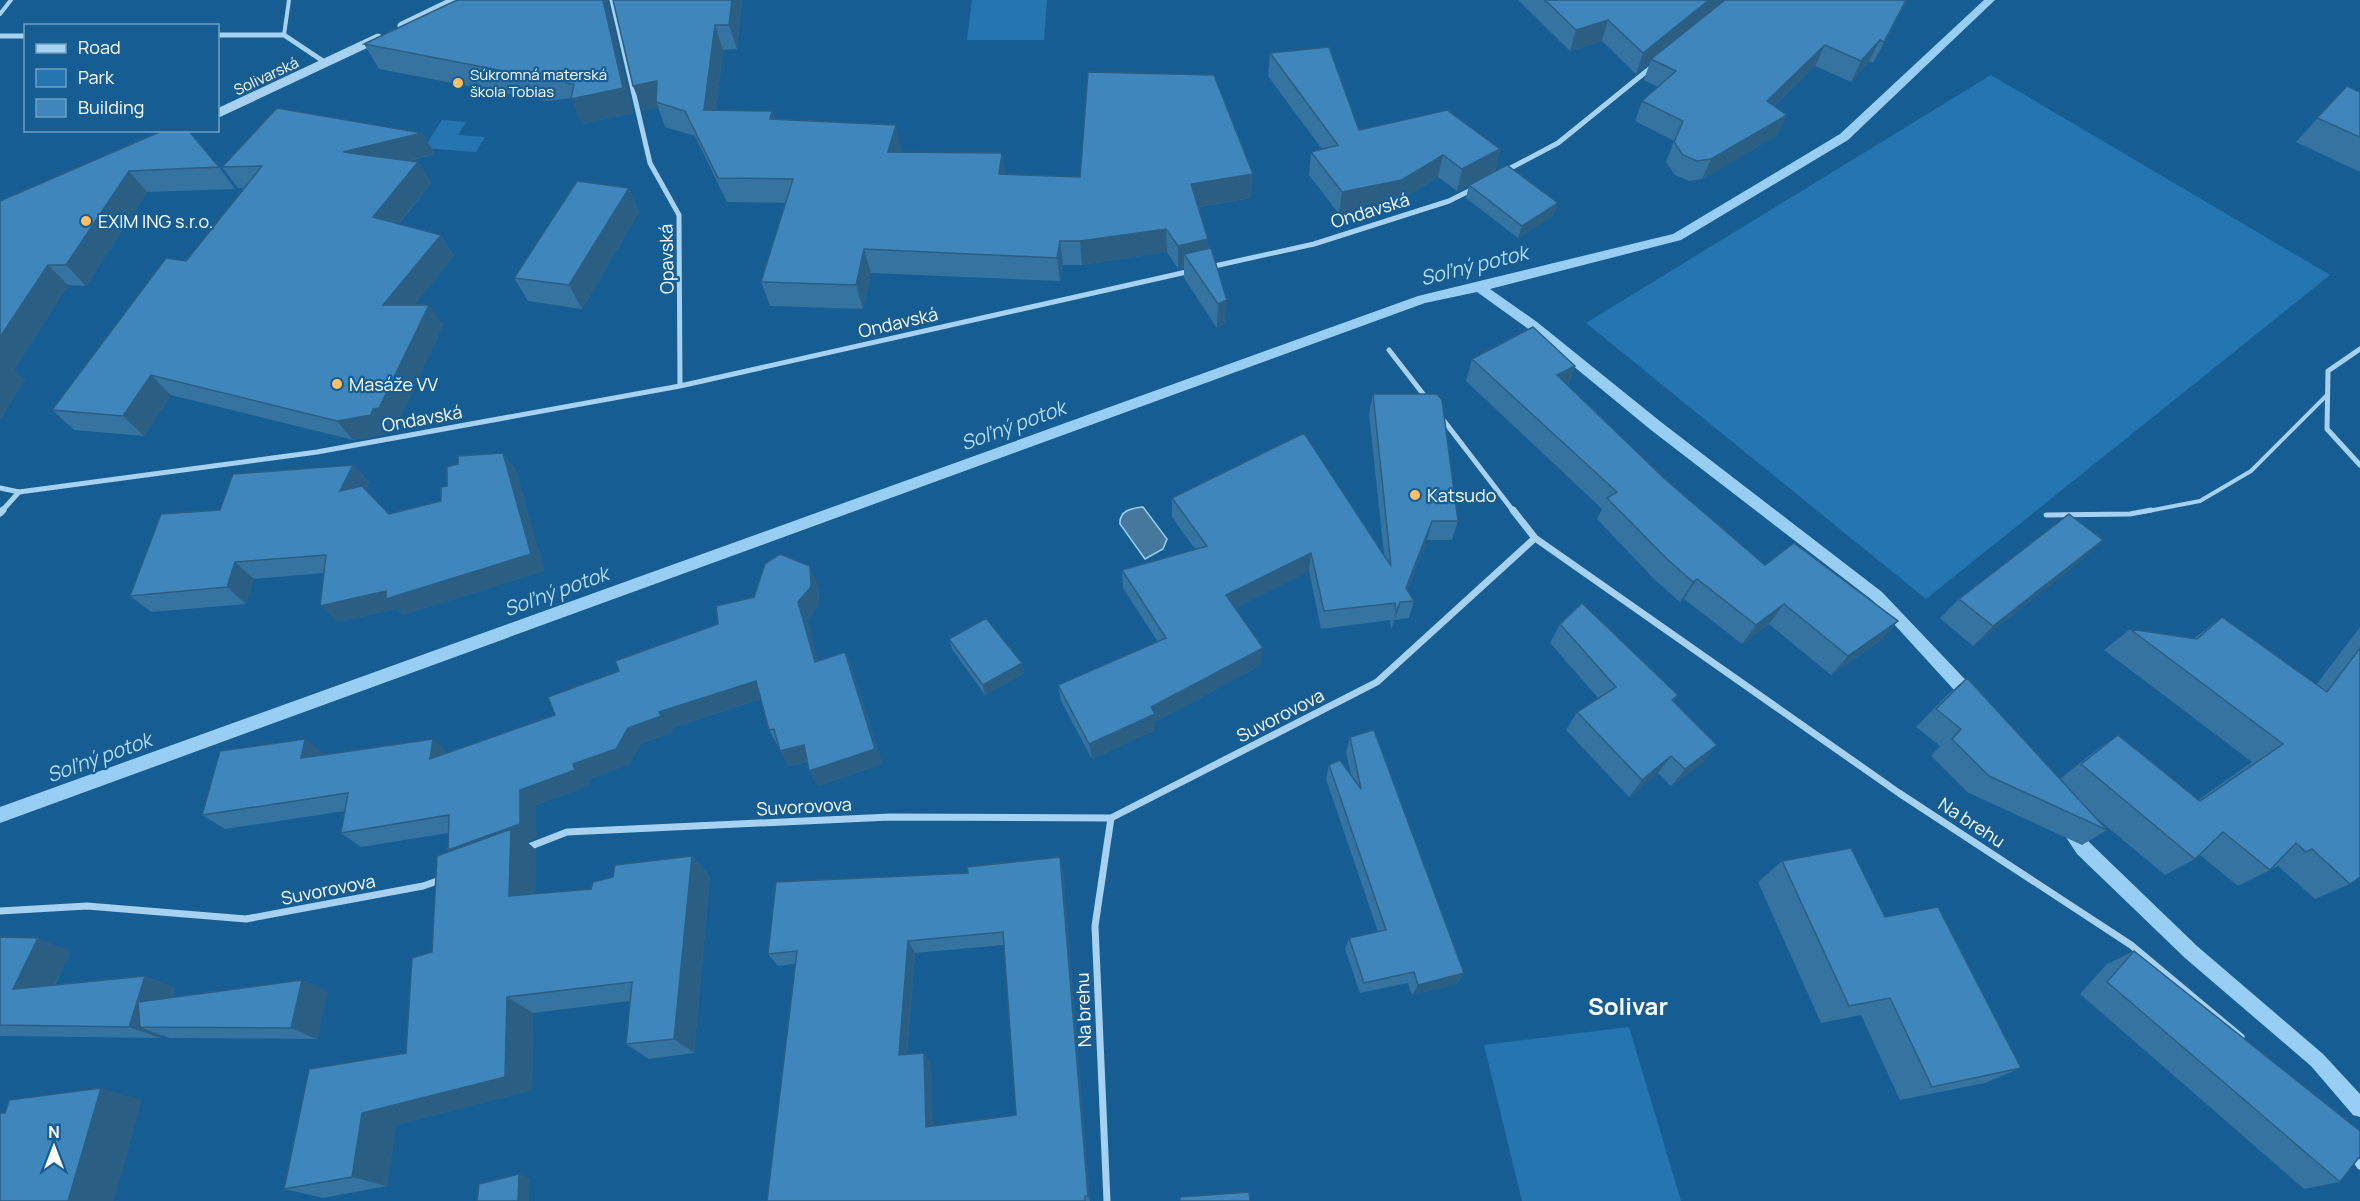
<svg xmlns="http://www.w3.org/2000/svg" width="2360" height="1201" font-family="Manrope,sans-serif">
<rect width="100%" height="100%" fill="#165d93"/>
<path fill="#2576b0" d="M972,0H1047L1044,40H967Z
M1991,75L2330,275L1926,599L1586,323Z
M442,120L466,122L458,135L485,137L476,152L424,148Z
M1629,1027L1681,1201H1522L1484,1045Z"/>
<path fill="#46789e" stroke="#98cef3" stroke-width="1.5" d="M1143,507L1167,539L1163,549L1145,559L1120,524C1119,511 1131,508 1143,507Z"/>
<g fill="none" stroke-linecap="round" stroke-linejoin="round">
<path fill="#98cef3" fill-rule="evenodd" d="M1984,0H1995L1848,140L1681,240L1490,289L1537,322L1661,422L1882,592L1978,693L1980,698L1978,703L1972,705L1966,703L1872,600L1651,430L1527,328L1477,292L1425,303L0,823V807L1418,296L1673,234L1840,134Z
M2068,820L2074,822L2089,842L2197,946L2323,1054L2360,1094V1117L2353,1115L2311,1066L2185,958L2077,854L2060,828L2062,822Z"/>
<path stroke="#a6d1f1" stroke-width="4" d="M0,14L11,0
M284,35L289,0
M2143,512L2200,501L2251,471L2328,394"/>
<path stroke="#a6d1f1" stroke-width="5" d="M2046,515L2130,514L2151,510"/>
<path stroke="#a6d1f1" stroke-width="5" d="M612,0L650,163L679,215L680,386
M218,35H284L326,63
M0,36H26
M1505,171L1558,143L1653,66
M1210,267L1314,244L1449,201L1473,189
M2360,349L2328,371L2327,429L2360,465
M1389,350L1427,399
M1441,417L1514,512
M0,488L19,492L317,452L680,386L1191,271
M1,512L19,492"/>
<path stroke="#a6d1f1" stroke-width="7" d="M1513,510L1535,538L1899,793L2131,945L2241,1037
M0,513L3,510
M526,848L567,832L890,817L1111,818L1377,682L1535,538
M0,911L87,906L246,919L423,886L443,879
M2352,1154L2360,1166
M1107,1201L1095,926L1111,818"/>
<path stroke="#a6d1f1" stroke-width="9" d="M402,26L456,0
M218,113L378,38"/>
</g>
<path fill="#3573a1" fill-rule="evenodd" d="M613,0H742L737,49L723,50L716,110L772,111L775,119L901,149L900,152L1002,153L1005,174L1251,198L1199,207L1226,323L1217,328L1184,278V268L1178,269L1167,252L1082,265H1063L1060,281L871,273L863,309L770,306L761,282L785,203L727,202L695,136L665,127L658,107L643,111Z
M1518,0H1907L1873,63L1869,61L1851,82L1815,66L1774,106L1778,135L1702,179L1689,181L1675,175L1666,162L1674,141L1635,121L1642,101L1658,87L1644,80L1650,62L1636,74L1602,41L1570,51Z
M607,1L633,113L582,124L571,98L547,101L379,69L364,44Z
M1270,53L1359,130L1500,149L1495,171L1457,191L1438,177L1398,202L1339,214L1309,175L1311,152L1322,149L1268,76Z
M2347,86L2360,92V172L2296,142Z
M164,130L219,167L235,189L147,192L86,286L68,285L14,370L25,380L0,419V201Z
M422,133L435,154L409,161L418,162L431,183L399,224L441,235L454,256L414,305L443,325L395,428L389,429L387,434L353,440L171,395L144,436L74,430L52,410L186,261L244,188H238L222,167Z
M1469,185L1554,215L1518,238L1466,198Z
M629,188L639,212L582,309L528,301L514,278Z
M1472,359L1575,366L1568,385L1665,479L1765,565L1898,621L1880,641L1831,675L1769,624L1742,644L1684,599L1680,602L1655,580L1597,519L1602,509L1466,381Z
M1373,394L1458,521L1452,540H1427L1407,590L1414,601L1409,618L1395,620L1391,630L1390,620L1321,629L1309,571L1235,608L1261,665L1155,722V730L1092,759L1061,701L1058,685L1158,642L1123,588L1122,570L1195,549L1172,517V498L1384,554L1369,414Z
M503,453L516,471L544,571L403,615L396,609L337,622L324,573L254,579L246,604L151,612L130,596L220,510L353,465L369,482L366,490L389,514L441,501L447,486Z
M2081,561L1973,646L1940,618L1959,599Z
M818,585L819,605L807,620L818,661L845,652L852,669L882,764L818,786L809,771L807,762L789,766L769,730L761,699L672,728L673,732L641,744L629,764L588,780L590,785L536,805V838L526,841L536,850L535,894L591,889L692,856L710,877L694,1053L649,1059L626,1044L630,1001L533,1013L532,1090L396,1125L387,1186L323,1198L284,1189L406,1053L432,952L449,851L448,850V833L361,847L341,833L345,811L225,829L202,815L325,755L448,752L555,715L619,671L718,624Z
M2222,617L2316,685L2360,627V877L2350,884L2315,899L2278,866L2238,886L2200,855L2195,859L2165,875L2093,815L2107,830L2082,845L1967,792L1931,756L1940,746L1916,727L1946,696L1967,678L2060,779L2091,754L2118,735L2198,800L2252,762L2104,650L2130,629L2193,639Z
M1560,624L1678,695L1673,702L1717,745L1703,762L1671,786L1658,773L1629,797L1566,730L1577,712L1598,698L1550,643Z
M949,639L1024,673L985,695L952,649Z
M1350,737L1464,973L1457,984L1412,995L1408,983L1360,993L1345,949L1349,938L1378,932L1326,779L1329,765L1351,775L1346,752Z
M1782,861L1885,917L2021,1068L1985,1083L1900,1100L1861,1015L1821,1023L1758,882Z
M1063,870L1090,1201H767L795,964L778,966L768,954ZM1004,945L1016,1115L932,1127L931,1062L907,1054L915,953Z
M0,937L70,951L55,985L145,976L175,988L172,997L302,980L328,992L317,1039L170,1038L161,1035L160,1038L0,1036Z
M2134,951L2340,1182L2304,1189L2080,994L2107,964Z"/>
<path fill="#2b5e83" d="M603,0H608L633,113L582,124L571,99Z
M732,0H742L737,49L729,25Z
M1709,0H1727L1651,59L1650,62L1636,74L1643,53Z
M1608,20L1602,41L1570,51L1576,30Z
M715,25L723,50L713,134L704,110Z
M1880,40L1869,61L1851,82L1861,61Z
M1825,45L1815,66L1758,121L1767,101Z
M657,81L656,102L658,107L643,111L633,86Z
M772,111L780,136L770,119Z
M1787,115L1778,135L1702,179L1711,159Z
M896,125L901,149L894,176L888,152Z
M422,133L435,154L357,173L343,152Z
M1500,149L1495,171L1457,191L1462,169Z
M1002,153L1006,177L999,174Z
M1443,155L1438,177L1398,202L1339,214L1342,192Z
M418,162L431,183L387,238L373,217Z
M129,171L147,192L86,286L66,265Z
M1253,174L1251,198L1191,208V184Z
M629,188L639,212L582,309L569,285Z
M1558,203L1554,215L1518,238L1522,226Z
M1166,229L1167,252L1082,265L1080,241Z
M441,235L454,256L398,325L383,305Z
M1208,239V263L1184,254V268L1178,269V246Z
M1060,241L1063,265L1060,281L1057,258Z
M864,249L871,273L863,309L856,285Z
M48,265L68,285L14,370L25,380L0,419V337Z
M1227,300L1226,323L1217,328L1218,304Z
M429,305L443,325L395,428L389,429L387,434L353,440L337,421L373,409Z
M1575,366L1566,389L1557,375Z
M151,375L171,395L144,436L123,416Z
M503,453L516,471L544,571L403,615L396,609L337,622L320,606Z
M353,465L369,482L357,509L340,491Z
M1432,521L1427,540L1402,602L1406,588Z
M2103,540L2081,561L1973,646L1993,626Z
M1311,553L1309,571L1225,613L1226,595Z
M235,562L254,579L246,604L227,587Z
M810,566L818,585L819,605L807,620L823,678L815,662L798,602Z
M1697,579L1684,599L1680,602L1693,582Z
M1400,602L1395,620L1391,630L1396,613Z
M1784,604L1769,624L1742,644L1756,625Z
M1898,621L1880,641L1831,675L1848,656Z
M1263,648L1261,665L1155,722V730L1092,759L1089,744L1151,707Z
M845,652L852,669L882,764L818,786L809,771Z
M1022,663L1024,673L985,695L983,685Z
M756,681L766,697L672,728L673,732L641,744L629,764L588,780L590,785L536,805V838L526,841L536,850L535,915L448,850L520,790L573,764L628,728L659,712Z
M305,739L325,754L301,758Z
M433,739L450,754L430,759Z
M804,745L812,760L789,766L780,751Z
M1717,745L1703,762L1671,786L1685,769Z
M1671,756L1658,773L1629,797L1642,780Z
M692,856L710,877L694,1053L674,1039Z
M1060,857L1063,870L1090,1201L1088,1196Z
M38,938L70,951L47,1001L13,989Z
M908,941L915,953L906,1064L899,1055Z
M1464,973L1457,984L1412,995L1418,985Z
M145,976L175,988L164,1027H140L161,1035L160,1038L129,1027Z
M302,980L328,992L317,1039L291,1028Z
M507,997L533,1013L532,1090L396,1125L387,1186L352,1177L362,1113Z
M924,1053L931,1062L933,1135L926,1127Z
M101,1088L142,1100L114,1201H68Z
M519,1174L530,1178L529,1201H518Z"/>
<path fill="#3e86bb" stroke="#2b5e83" stroke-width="1.5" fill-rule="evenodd" d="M457,0H603L623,88L571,99L574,84L566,83L564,73L535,77L364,44Z
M613,0H732L729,25H715L704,110L772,111L770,119L896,125L888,152L1002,153L999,174L1080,177L1088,72L1214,75L1253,174L1191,184L1208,239L1178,246L1166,229L1080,241H1060L1057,258L864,249L856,285L761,282L793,179L718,178L685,111L656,102L657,81L633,86Z
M1545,0H1709L1643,53L1608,20L1576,30Z
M1725,0H1906L1884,42L1880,40L1861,61L1825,45L1767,101L1787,115L1711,159L1697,161L1683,155L1674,142L1683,121L1642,101L1676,71L1651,59Z
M1329,47L1359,130L1447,110L1500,149L1462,169L1443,155L1402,180L1342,192L1311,152L1338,145L1270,53Z
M2347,86L2360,92V137L2317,118Z
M277,108L422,133L343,152L418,162L373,217L441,235L383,305H429L379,408L373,409L371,415L337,421L151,375L123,416L52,410L166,258L186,261L262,166L222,167Z
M164,130H188L219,167L129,171L66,265H48L0,337V201Z
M1507,165L1558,203L1522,226L1469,185Z
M577,181L629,188L569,285L514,278Z
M1211,248L1227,300L1218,304L1184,254Z
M1533,327L1575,366L1557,375L1665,479L1765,565L1794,543L1898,621L1848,656L1784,604L1756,625L1697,579L1693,582L1667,559L1607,498L1617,492L1472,359Z
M1373,394H1437L1442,400L1458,521H1432L1406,588L1414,601L1400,602L1396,613L1395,603L1324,611L1311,553L1226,595L1263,648L1151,707L1155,714L1089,744L1058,685L1166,638L1122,570L1207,546L1172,498L1304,433L1391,566Z
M503,453L531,554L386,599V591L320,606L326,555L235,562L227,587L130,596L161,514L220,510L233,474L353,465L340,491L362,486L389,514L441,501V487L447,486V467L458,464V456Z
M2069,514L2103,540L1993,626L1959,599Z
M780,554L810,566L811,587L798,602L815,662L845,652L875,749L809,771L804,745L780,751L774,729L769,730L756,681L659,712L661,716L628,728L616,749L573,764L575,770L520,790V824L448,850L449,815L341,833L348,793L202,815L220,751L305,739L301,758L433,739L430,759L555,715L548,697L619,671L615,661L718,624L716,606L754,597L765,564Z
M1582,603L1678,695L1672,700L1717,745L1685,769L1671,756L1642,780L1577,712L1616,687L1560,624Z
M2222,617L2327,692L2360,648V877L2350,884L2312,849L2306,852L2296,843L2270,870L2223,832L2195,859L2081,764L2118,735L2200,801L2283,744L2130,629L2197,639Z
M986,618L1022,663L983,685L949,639Z
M1967,678L2107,830L1989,776L1952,739L1961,729L1936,709Z
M1374,730L1464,973L1418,985L1414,972L1364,983L1349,938L1386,930L1329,765L1340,760L1361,789L1350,737Z
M511,829L509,896L591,889L593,882L613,877L615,865L692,856L674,1039L626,1044L632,982L507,997L505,1077L362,1113L352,1177L284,1189L309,1069L406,1053L412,958L432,952L437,856Z
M1851,848L1885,917L1938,907L2021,1068L1932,1087L1890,998L1849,1006L1782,861Z
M1060,857L1088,1196H1085V1201H767L797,951L768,954L776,882L968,873L967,867ZM1003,932L1016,1115L926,1127L924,1053L899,1055L908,941Z
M0,937L38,938L13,989L145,976L129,1027L0,1025Z
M2134,951L2360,1131V1156L2340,1182L2107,982Z
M302,980L291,1028L140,1027L138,1002Z
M101,1088L68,1201H0V1113H5L9,1100Z
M519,1174L518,1201H477L479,1184Z
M1249,1192L1250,1201H1180V1197Z"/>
<g fill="#ffbf65" stroke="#165d93" stroke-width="2">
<circle cx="458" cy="83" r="6"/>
<circle cx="86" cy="221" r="6"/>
<circle cx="337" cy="384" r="6"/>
<circle cx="1415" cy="495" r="6"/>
</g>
<g text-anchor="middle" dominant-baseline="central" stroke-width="4.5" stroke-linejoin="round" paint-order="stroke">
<g font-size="15" fill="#fff" stroke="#165d93" text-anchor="start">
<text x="470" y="74">Súkromná materská<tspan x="470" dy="17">škola Tobias</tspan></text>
</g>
<g font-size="15" fill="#fff" stroke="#165d93">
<text transform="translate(266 76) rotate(-25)">Solivarská</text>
</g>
<g font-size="18" fill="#fff" stroke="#165d93">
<text transform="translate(1370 210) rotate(-17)">Ondavská</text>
<text transform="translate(666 259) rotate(-91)">Opavská</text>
<text transform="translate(898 322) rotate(-13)">Ondavská</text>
<text transform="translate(422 418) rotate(-10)">Ondavská</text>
<text transform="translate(1280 715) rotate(-27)">Suvorovova</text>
<text transform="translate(804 806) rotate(-3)">Suvorovova</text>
<text transform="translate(1972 822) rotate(33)">Na brehu</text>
<text transform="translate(328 889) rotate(-11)">Suvorovova</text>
<text transform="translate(1083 1010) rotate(-92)">Na brehu</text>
</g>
<g font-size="18" fill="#fff" stroke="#165d93" text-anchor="start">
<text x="98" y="221">EXIM ING s.r.o.</text>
<text x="349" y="384">Masáže VV</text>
<text x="1427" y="495">Katsudo</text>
</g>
<g font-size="20" font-style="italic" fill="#b2dbf8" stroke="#165d93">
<text transform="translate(1474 265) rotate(-14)">Soľný potok</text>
<text transform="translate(1013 425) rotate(-20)">Soľný potok</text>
<text transform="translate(556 591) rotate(-20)">Soľný potok</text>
<text transform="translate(99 757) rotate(-20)">Soľný potok</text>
</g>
<g font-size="24" font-weight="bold" fill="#fff" stroke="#165d93">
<text x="1628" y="1005">Solivar</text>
</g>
</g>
<rect x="24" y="24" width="195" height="108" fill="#165d93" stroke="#739ebe" stroke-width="1.5"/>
<rect x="36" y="44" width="30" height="9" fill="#a6d1f1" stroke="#739ebe" stroke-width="1.5"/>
<text x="78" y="54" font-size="18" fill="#ffffff">Road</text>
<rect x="36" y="69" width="30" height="18" fill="#2576b0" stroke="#739ebe" stroke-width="1.5"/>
<text x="78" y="84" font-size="18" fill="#ffffff">Park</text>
<rect x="36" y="99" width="30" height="18" fill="#3e86bb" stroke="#739ebe" stroke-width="1.5"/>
<text x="78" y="114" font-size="18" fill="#ffffff">Building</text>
<g transform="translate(54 1147)" stroke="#165d93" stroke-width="4.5" paint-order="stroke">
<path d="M0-4.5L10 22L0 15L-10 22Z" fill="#ffffff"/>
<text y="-9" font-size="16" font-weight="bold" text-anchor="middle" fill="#ffffff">N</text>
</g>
</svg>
